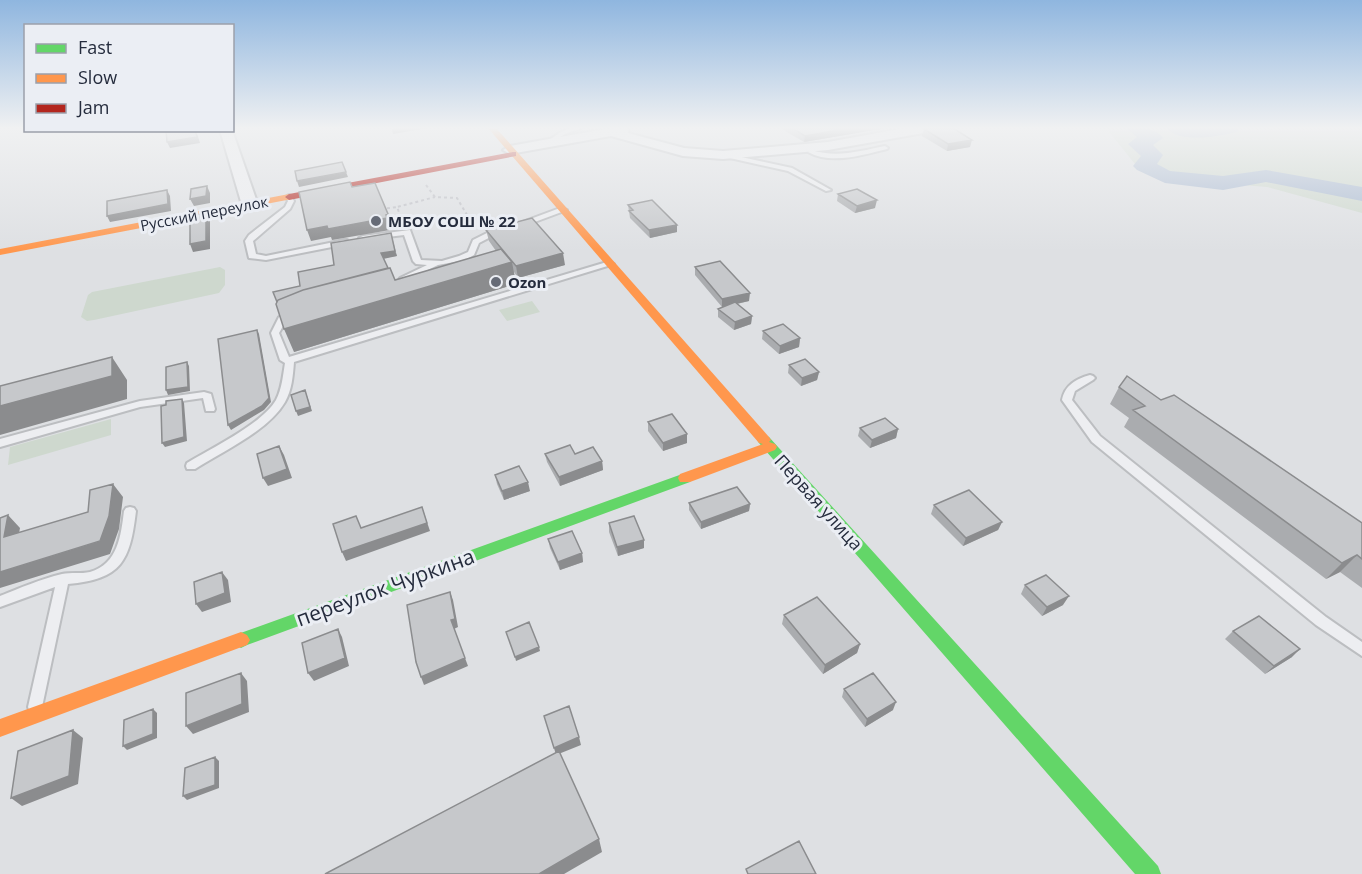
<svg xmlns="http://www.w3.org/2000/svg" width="1362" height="874" font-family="'Open Sans',sans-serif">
<rect width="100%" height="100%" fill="#dee0e3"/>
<path fill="#ced8ce" d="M1106,128H1362V213L1267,187L1166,179L1149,174L1139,169Z
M220,267L225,270V285L219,293L94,320L87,321L81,317L88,295L92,292Z
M532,301L540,312L507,321L499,310Z
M111,419V435L8,465L10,447Z"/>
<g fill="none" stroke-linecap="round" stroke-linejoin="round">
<path fill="#aabad1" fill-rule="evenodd" d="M1126,128C1139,128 1154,126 1163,138L1153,145L1163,155L1157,164L1170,171L1223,176L1266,170L1362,187V201L1266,182L1223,190L1165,183L1137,170L1133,166L1141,156L1128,144L1137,137Z
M1167,128H1239L1237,132C1220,136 1179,144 1167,128Z"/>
<defs>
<path id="lane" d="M571,128H582L565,134L551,143L546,142L561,132Z
M885,146L888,148L887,149C863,155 831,165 808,152L811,150C837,158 860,151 885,146Z
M723,153L792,168L831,190L826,191L788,171L721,156L720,155Z
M289,195L291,196L294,201L290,209L253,241L256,254L266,256L344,240H347V244L266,260L249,258L245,241L249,235L285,207L288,201L286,197Z
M560,208L567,210L524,226L517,224Z
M497,228L504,230L479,243L474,255L465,260L438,265L403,282L399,280L400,278L427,265L416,264L413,261L404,235L363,240L359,238L363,236L410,230L421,260L442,261L459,256L468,252L473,240Z
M607,262H610L614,264L294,362C293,375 292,390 285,402C268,431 223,451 195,469H187L186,466L187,463C212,448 262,424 276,400C282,389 283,375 285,363L280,360L271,333L279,317L294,311L298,314L286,321L279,333L289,357Z
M1090,375L1093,376L1095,378L1093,380L1075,391L1072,400L1100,436L1326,617L1362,642V656L1316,625L1092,442L1062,400C1065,385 1076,379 1090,375Z
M204,392L211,394L215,409L214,411H206L203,398L140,407L0,447V439L140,401Z
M130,507L134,508L136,511C130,561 122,579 68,584L42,707L40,712L35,714L30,712L28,707L55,587L0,607V596C20,588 41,579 62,574C71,572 81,574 90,572C118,564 121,535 124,511L126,508Z"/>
<path id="street" d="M629,128L628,133L684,148L723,151L828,142L905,128H935L929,132L828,150L723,159L683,156L611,136L510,154L503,150L510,146L610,128Z
M220,130H232L258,205L255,208L250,210L242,205Z"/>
</defs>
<use href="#lane" stroke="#bcbec1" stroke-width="4"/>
<use href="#street" stroke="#bcbec1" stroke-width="4"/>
<path stroke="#c0c1c7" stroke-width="2" stroke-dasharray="3 3" stroke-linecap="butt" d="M426,185L435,197L457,198L470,220L483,226
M381,209L397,207
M403,223L397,207L435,197"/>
<use href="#lane" fill="#edeef1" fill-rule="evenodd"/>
<use href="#street" fill="#edeef1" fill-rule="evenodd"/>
<path fill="#63d668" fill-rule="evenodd" d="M764,435L769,437L1158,866L1161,874H1135L759,443L757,440L759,437Z
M685,473L690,474L692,478L690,482L247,645L241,648L235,645L232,640L235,635Z"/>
<path fill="#ff974d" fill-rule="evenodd" d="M488,128H496L769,437L771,440L769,442L775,444L777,447L775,450L690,482H680L678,478L680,474L763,444L759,443Z
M289,194L293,197L292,199L0,255V249Z
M241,632L247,635L250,640L247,645L0,737V719Z"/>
<path fill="#b3261e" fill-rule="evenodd" d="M513,152H516V156L289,200L285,197L289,194Z"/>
</g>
<path fill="#aaacaf" d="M780,128H886L804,142Z
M924,129L970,147L947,151L922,136Z
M838,194L875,208L855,213L837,201Z
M628,205L677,225V232L650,238L630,218Z
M486,230L565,265L518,278L514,272L516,284L294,352L300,286L391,233L397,256L383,258L388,268L395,280L496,251L489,241Z
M695,267L749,301L737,304L752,316L751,324L734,330L718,317V309L722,307L695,275Z
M763,331L800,338L799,347L779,354L762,339Z
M789,365L819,372L817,380L801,386L788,373Z
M1119,387L1161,400L1362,523V588L1340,572L1326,579L1124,427L1129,418L1110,404Z
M648,422L687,434V443L663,451L648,431Z
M860,428L898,429L896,438L870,448L858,436Z
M545,454H575L602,461L603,470L560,486L547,462Z
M495,475L530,491L504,500L497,484Z
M689,503L750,504L749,511L701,529L689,510Z
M934,505L1002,522L998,530L963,546L931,514Z
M609,523L644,548L618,556L609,532Z
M548,539L582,553L583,562L560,570L550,548Z
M1025,585L1063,605L1042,616L1021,594Z
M784,615L860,644L857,653L823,674L782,624Z
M1233,631L1292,657L1265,674L1225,639Z
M844,689L893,710L865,727L842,697Z"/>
<path fill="#8b8c8e" d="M394,128H427L393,134L392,129Z
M849,128H886L804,142L805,136Z
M195,130H196L200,143L170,148L167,142Z
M972,140L970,147L947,151L948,144Z
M346,172L348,177L299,187L297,181Z
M207,186L210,193V203L194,206L190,199Z
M167,190L170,196L171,211L110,222L107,216Z
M877,200L875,208L855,213L857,206Z
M206,213L210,220V249L193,252L190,244Z
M388,214L391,225L389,226L386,215Z
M387,218L390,230L332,240L331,237L311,241L307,230L327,226Z
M677,225V232L650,238L649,230Z
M395,251L397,256L383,259L381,253Z
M563,253L565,265L518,278L516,266Z
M512,262L516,284L294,352L284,329Z
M750,293L749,301L722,307V299Z
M752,316L751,324L734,330L735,322Z
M257,330L259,334L271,402L264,410L231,430L228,425Z
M800,338L799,347L779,354L780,346Z
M112,357L127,380V399L0,435V406Z
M187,362L189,366L190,391L168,395L166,390Z
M819,372L817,380L801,386L802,378Z
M305,390L312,411L298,416L296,411Z
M182,399L184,403L187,441L165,447L162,443Z
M898,429L896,438L870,448L872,440Z
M687,434V443L663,451V443Z
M279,446L284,455L292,478L268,486L263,478Z
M602,461L603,470L560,486L559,477Z
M528,482L530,491L504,500L502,491Z
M113,484L123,497L119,529L110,554L0,588V572L100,541Z
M750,504L749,511L701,529V522Z
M422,507L430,531L346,561L342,552Z
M8,515L20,528L16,549L4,537Z
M1002,522L998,530L963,546L966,538Z
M644,540V548L618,556L617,547Z
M582,553L583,562L560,570L558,562Z
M1357,555L1340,572L1326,579L1342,563Z
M222,572L228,580L231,602L202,612L196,604Z
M450,592L453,600L458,627L454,629L451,620Z
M1069,596L1063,605L1042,616L1047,607Z
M338,629L342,637L349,666L314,681L308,673Z
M860,644L857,653L823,674L825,665Z
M539,647L540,651L516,661L515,657Z
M1300,649L1292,657L1265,674L1274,666Z
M465,658L468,666L424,685L421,677Z
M241,673L247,681L249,712L193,734L186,726Z
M896,702L893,710L865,727L867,719Z
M153,709L157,713V738L127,750L123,746Z
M73,730L83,738L78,784L22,806L11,798Z
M579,737L581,745L556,755L554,748Z
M215,757L219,761V788L187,800L183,796Z
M599,839L602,852L564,874H539Z"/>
<path fill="#c6c8cb" stroke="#8b8c8e" stroke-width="1.5" d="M792,128H849L805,136Z
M925,128H953L972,140L948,144L924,129Z
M166,130H195L197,137L167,142Z
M342,162L346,172L297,181L295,171Z
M350,182L352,187L375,183L388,214L386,215L387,218L328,229L327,226L307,230L299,192Z
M207,186L206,196L190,199L191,189Z
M857,189L877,200L857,206L838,194Z
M167,190L168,204L107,216V201Z
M652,200L677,225L649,230L629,211L633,210L628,205Z
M206,213V241L190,244V216Z
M532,218L563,253L516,266L486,230Z
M391,233L395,251L381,253L388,268L303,290L278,300L277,302L273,292L300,286L298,272L334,265L331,243Z
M501,249L512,262L284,329L276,304L278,300L303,290L390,268L395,280Z
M720,261L750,293L722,299L695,267Z
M735,302L752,316L735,322L718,309Z
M783,324L800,338L780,346L763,331Z
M257,330L269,398L262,406L228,425L218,339Z
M112,357V376L0,406V386Z
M805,359L819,372L802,378L789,365Z
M187,362L188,387L166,390V367Z
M1127,376L1161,400L1174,395L1362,523V559L1357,555L1342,563L1133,410L1145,406L1119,387Z
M305,390L310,407L296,411L291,395Z
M182,399L184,437L162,443L161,406L166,405V401Z
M672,414L687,434L663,443L648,422Z
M885,418L898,429L872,440L860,428Z
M570,445L575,454L593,447L602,461L559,477L545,454Z
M279,446L287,469L263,478L257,454Z
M519,466L528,482L502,491L495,475Z
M113,484L109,516L100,541L0,572V518L8,515L4,537L88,512L90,490Z
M737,487L750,504L701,522L689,503Z
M969,490L1002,522L966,538L934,505Z
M422,507L427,523L342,552L333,524L356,516L361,528Z
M634,516L644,540L617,547L609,523Z
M572,531L582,553L558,562L548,539Z
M222,572L225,593L196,604L194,582Z
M1046,575L1069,596L1047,607L1025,585Z
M450,592L455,619L451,620L465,658L421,677L416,662L407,605Z
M817,597L860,644L825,665L784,615Z
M1259,616L1300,649L1274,666L1233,631Z
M529,622L539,647L515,657L506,632Z
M338,629L345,658L308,673L302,643Z
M241,673L242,704L186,726V693Z
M873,673L896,702L867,719L844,689Z
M569,706L579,737L554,748L544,716Z
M153,709V734L123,746L124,720Z
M73,730L69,776L11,798L18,751Z
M559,751L599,839L539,874H325Z
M215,757V785L183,796L185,768Z
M799,841L816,874H748L746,869Z"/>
<linearGradient id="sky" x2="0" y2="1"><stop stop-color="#8fb6df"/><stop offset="0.51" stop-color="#f0f1f2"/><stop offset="1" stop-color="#f0f1f2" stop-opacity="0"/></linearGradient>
<rect width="1362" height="251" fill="url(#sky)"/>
<g fill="#666b77" stroke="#ebeef4" stroke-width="2">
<circle cx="376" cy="221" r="6"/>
<circle cx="496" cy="282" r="6"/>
</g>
<g text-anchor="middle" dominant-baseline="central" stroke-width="6" stroke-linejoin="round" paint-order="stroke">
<g font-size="15" fill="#252c3d" stroke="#ebeef4">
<text transform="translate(204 213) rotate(-11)">Русский переулок</text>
</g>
<g font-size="15" font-weight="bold" fill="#252c3d" stroke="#ebeef4" text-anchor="start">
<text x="388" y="221">МБОУ СОШ № 22</text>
<text x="508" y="282">Ozon</text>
</g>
<g font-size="18" fill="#252c3d" stroke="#ebeef4">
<text transform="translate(819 502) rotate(48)">Первая улица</text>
</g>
<g font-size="21" fill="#252c3d" stroke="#ebeef4">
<text transform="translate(385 587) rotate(-20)">переулок Чуркина</text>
</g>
</g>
<rect x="24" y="24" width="210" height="108" fill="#ebeef4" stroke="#9ca0ab" stroke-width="1.5"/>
<rect x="36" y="44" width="30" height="9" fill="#63d668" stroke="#9ca0ab" stroke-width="1.5"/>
<text x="78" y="54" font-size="18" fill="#252c3d">Fast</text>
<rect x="36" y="74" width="30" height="9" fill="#ff974d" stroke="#9ca0ab" stroke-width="1.5"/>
<text x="78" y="84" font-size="18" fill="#252c3d">Slow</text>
<rect x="36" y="104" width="30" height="9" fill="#b3261e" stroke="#9ca0ab" stroke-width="1.5"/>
<text x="78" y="114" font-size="18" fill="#252c3d">Jam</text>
</svg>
